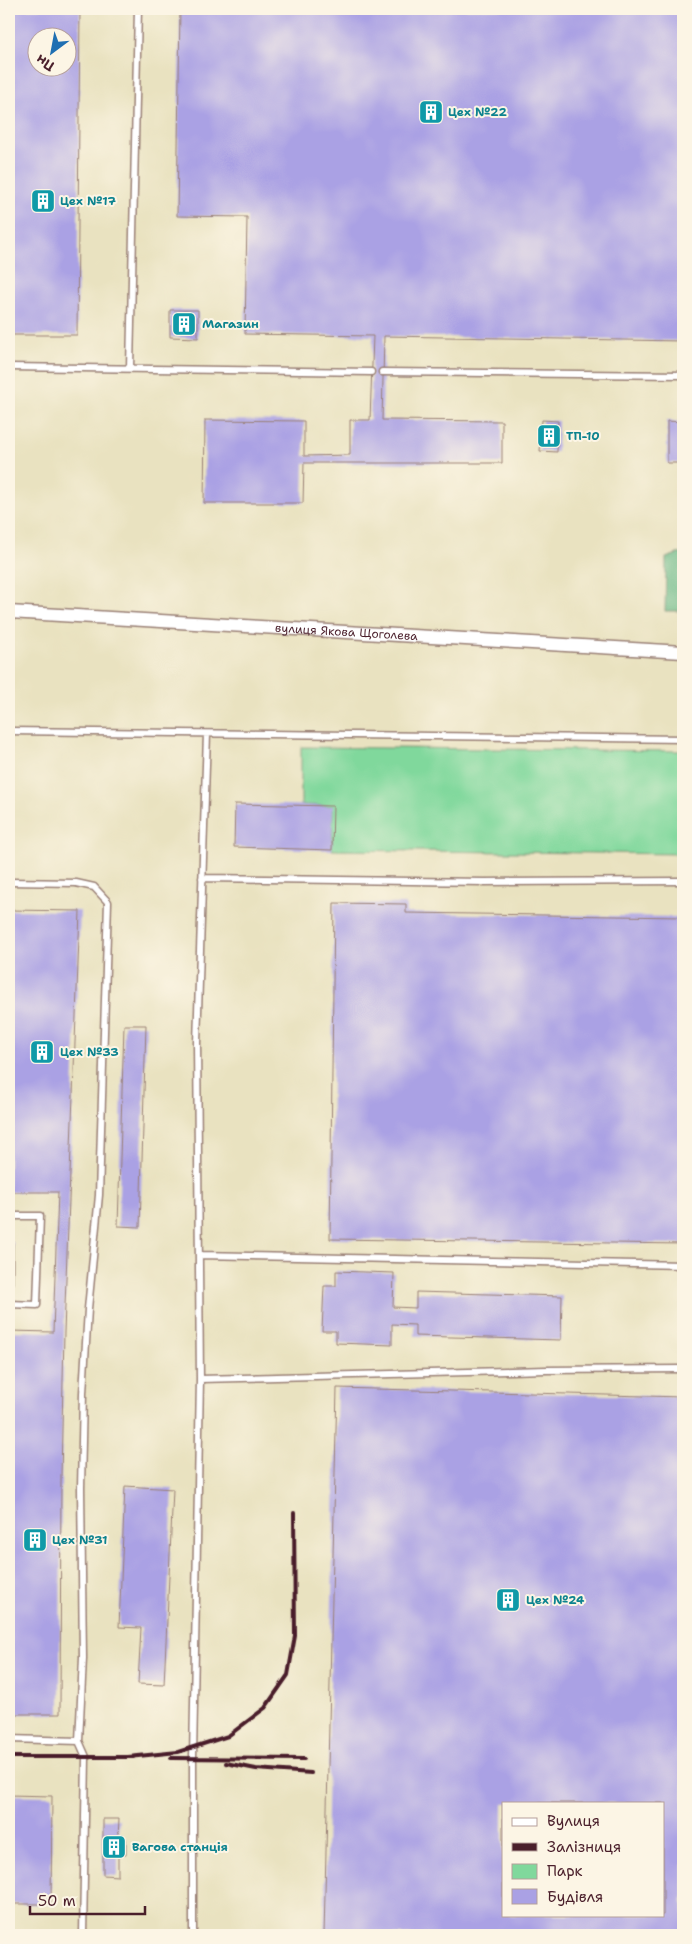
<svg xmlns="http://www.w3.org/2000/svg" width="692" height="1944" font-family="'Shantell Sans',sans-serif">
<rect width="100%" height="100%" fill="#fcf5e5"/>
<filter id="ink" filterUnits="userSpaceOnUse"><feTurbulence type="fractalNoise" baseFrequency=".02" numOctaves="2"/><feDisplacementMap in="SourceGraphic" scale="10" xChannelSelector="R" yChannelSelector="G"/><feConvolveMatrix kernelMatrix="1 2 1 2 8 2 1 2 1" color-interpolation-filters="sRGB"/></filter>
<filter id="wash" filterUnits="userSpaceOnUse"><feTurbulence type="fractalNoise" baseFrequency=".0096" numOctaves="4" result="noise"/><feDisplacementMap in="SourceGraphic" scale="20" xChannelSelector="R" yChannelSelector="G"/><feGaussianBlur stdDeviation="1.12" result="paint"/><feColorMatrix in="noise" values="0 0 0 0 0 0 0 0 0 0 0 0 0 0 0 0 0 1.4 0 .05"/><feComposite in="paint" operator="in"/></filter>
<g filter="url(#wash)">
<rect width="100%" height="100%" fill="#e9e2c0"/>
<path fill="#80d89c" stroke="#657c64" d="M301,747L683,751V854L332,850L333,806L301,805Z"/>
<path fill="#68b884" stroke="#596c58" d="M683,552V611H665L666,558Z"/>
<g id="blocks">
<path fill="#aaa1e4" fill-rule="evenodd" d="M9,9H80L77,335H9ZM38,38H68V68H38Z
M180,9H683V341L384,336L382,420L502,421V463H304L303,503H204L205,420L304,421V456L350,455V420H370L373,336L245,334L247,217L177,216Z
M170,310H198V338L170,337Z
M542,420L558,421L557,452L540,451Z
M667,421L683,422V463H667Z
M235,804L333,806L332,850L234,847Z
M334,903L406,904V913L683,917V1244L330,1239Z
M9,910L80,911L64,1332L61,1477L60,1714H9V1331L53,1332L58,1192H9Z
M124,1025H146L140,1227L118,1226Z
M9,1241H13V1284H9Z
M336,1271L394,1273L393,1307L416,1308V1292L562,1296L561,1340L415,1336V1325L392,1324V1345L336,1343V1331H322L324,1286H336Z
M337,1388L683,1397V1935H324ZM503,1803H663V1915H503Z
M125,1486L173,1489L164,1685L138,1684L141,1628L119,1627Z
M9,1795L52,1796L51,1904H9Z
M103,1819H119L118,1838L126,1839V1855H118V1876L103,1875Z"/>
</g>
</g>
<g filter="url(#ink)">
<use href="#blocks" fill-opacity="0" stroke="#9a8076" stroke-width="1"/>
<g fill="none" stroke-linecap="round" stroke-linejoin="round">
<defs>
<path id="lane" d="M9,367L371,372
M130,368L138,9
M382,372L683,375
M9,731L683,739
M202,878L484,882L683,881
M9,882L76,883L94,887L108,902L99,1195L88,1309L83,1393L81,1488L83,1658L79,1741L86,1757L83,1935
M9,1216H40L37,1305L9,1304
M199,1255L683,1265
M200,1379L546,1370L683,1369
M9,1739L79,1741
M193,1935V1758L200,1379L197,1043L207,734"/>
<g id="street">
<path id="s1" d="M9,612L683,652"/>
</g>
</defs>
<use href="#lane" stroke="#9a8076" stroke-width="9"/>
<use href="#street" stroke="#9a8076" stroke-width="15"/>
<use href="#lane" stroke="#fff" stroke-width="6"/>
<use href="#street" stroke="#fff" stroke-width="12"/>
<path stroke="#4a1f2b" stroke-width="4" d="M9,1757H134
M128,1757L178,1752L228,1736L265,1708L288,1675L295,1636L294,1513
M171,1758L304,1759
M226,1763L256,1769L311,1773"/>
</g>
</g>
<defs>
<symbol id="building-square" viewBox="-11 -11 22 22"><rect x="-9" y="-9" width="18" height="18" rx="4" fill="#0f9aa8" stroke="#fcf5e5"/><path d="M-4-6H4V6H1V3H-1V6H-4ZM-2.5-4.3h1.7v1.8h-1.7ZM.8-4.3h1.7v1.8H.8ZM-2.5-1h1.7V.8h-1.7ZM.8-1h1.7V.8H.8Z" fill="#fff"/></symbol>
</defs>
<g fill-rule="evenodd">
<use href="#building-square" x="417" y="98" width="28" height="28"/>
<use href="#building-square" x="29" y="187" width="28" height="28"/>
<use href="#building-square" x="170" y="310" width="28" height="28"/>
<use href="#building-square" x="535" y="422" width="28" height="28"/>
<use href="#building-square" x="28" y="1038" width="28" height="28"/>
<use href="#building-square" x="21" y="1526" width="28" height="28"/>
<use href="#building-square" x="494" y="1586" width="28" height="28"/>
<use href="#building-square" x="100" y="1833" width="28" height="28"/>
</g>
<g text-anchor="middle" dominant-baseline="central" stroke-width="4" stroke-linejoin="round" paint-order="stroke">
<g font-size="12" font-weight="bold" fill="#0d838f" stroke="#fcf5e5" text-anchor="start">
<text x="448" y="112">Цех №22</text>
<text x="60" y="201">Цех №17</text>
<text x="202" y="324">Магазин</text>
<text x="566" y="436">ТП-10</text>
<text x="60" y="1052">Цех №33</text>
<text x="52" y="1540">Цех №31</text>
<text x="526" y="1600">Цех №24</text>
<text x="132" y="1847">Вагова станція</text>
</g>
<g font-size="12" fill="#4a1f2b" stroke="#fcf5e5">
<text stroke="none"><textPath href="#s1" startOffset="338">вулиця Якова Щоголева</textPath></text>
</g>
</g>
<rect width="692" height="1944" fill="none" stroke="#fcf5e5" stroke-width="30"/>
<rect x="502" y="1802" width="162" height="115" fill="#fcf5e5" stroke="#b59f9b"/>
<rect x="512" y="1818" width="25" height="8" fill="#ffffff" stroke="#b59f9b"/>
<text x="547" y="1826" font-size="15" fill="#4a1f2b">Вулиця</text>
<rect x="512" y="1843" width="25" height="8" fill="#4a1f2b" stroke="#b59f9b"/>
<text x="547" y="1852" font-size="15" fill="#4a1f2b">Залізниця</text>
<rect x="512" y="1864" width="25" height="15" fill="#80d89c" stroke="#b59f9b"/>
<text x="547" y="1876" font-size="15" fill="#4a1f2b">Парк</text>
<rect x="512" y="1889" width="25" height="15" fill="#aaa1e4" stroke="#b59f9b"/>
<text x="547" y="1902" font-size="15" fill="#4a1f2b">Будівля</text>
<g transform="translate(52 52) rotate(212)"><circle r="24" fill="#fcf5e5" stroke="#b59f9b"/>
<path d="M0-4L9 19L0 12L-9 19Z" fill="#1f6fb2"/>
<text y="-8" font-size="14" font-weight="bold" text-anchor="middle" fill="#4a1f2b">Пн</text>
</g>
<path d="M30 1906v8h115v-8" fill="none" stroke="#4a1f2b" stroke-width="2.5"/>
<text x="38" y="1906" font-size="15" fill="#4a1f2b" stroke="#fcf5e5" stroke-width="4" paint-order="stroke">50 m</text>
</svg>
